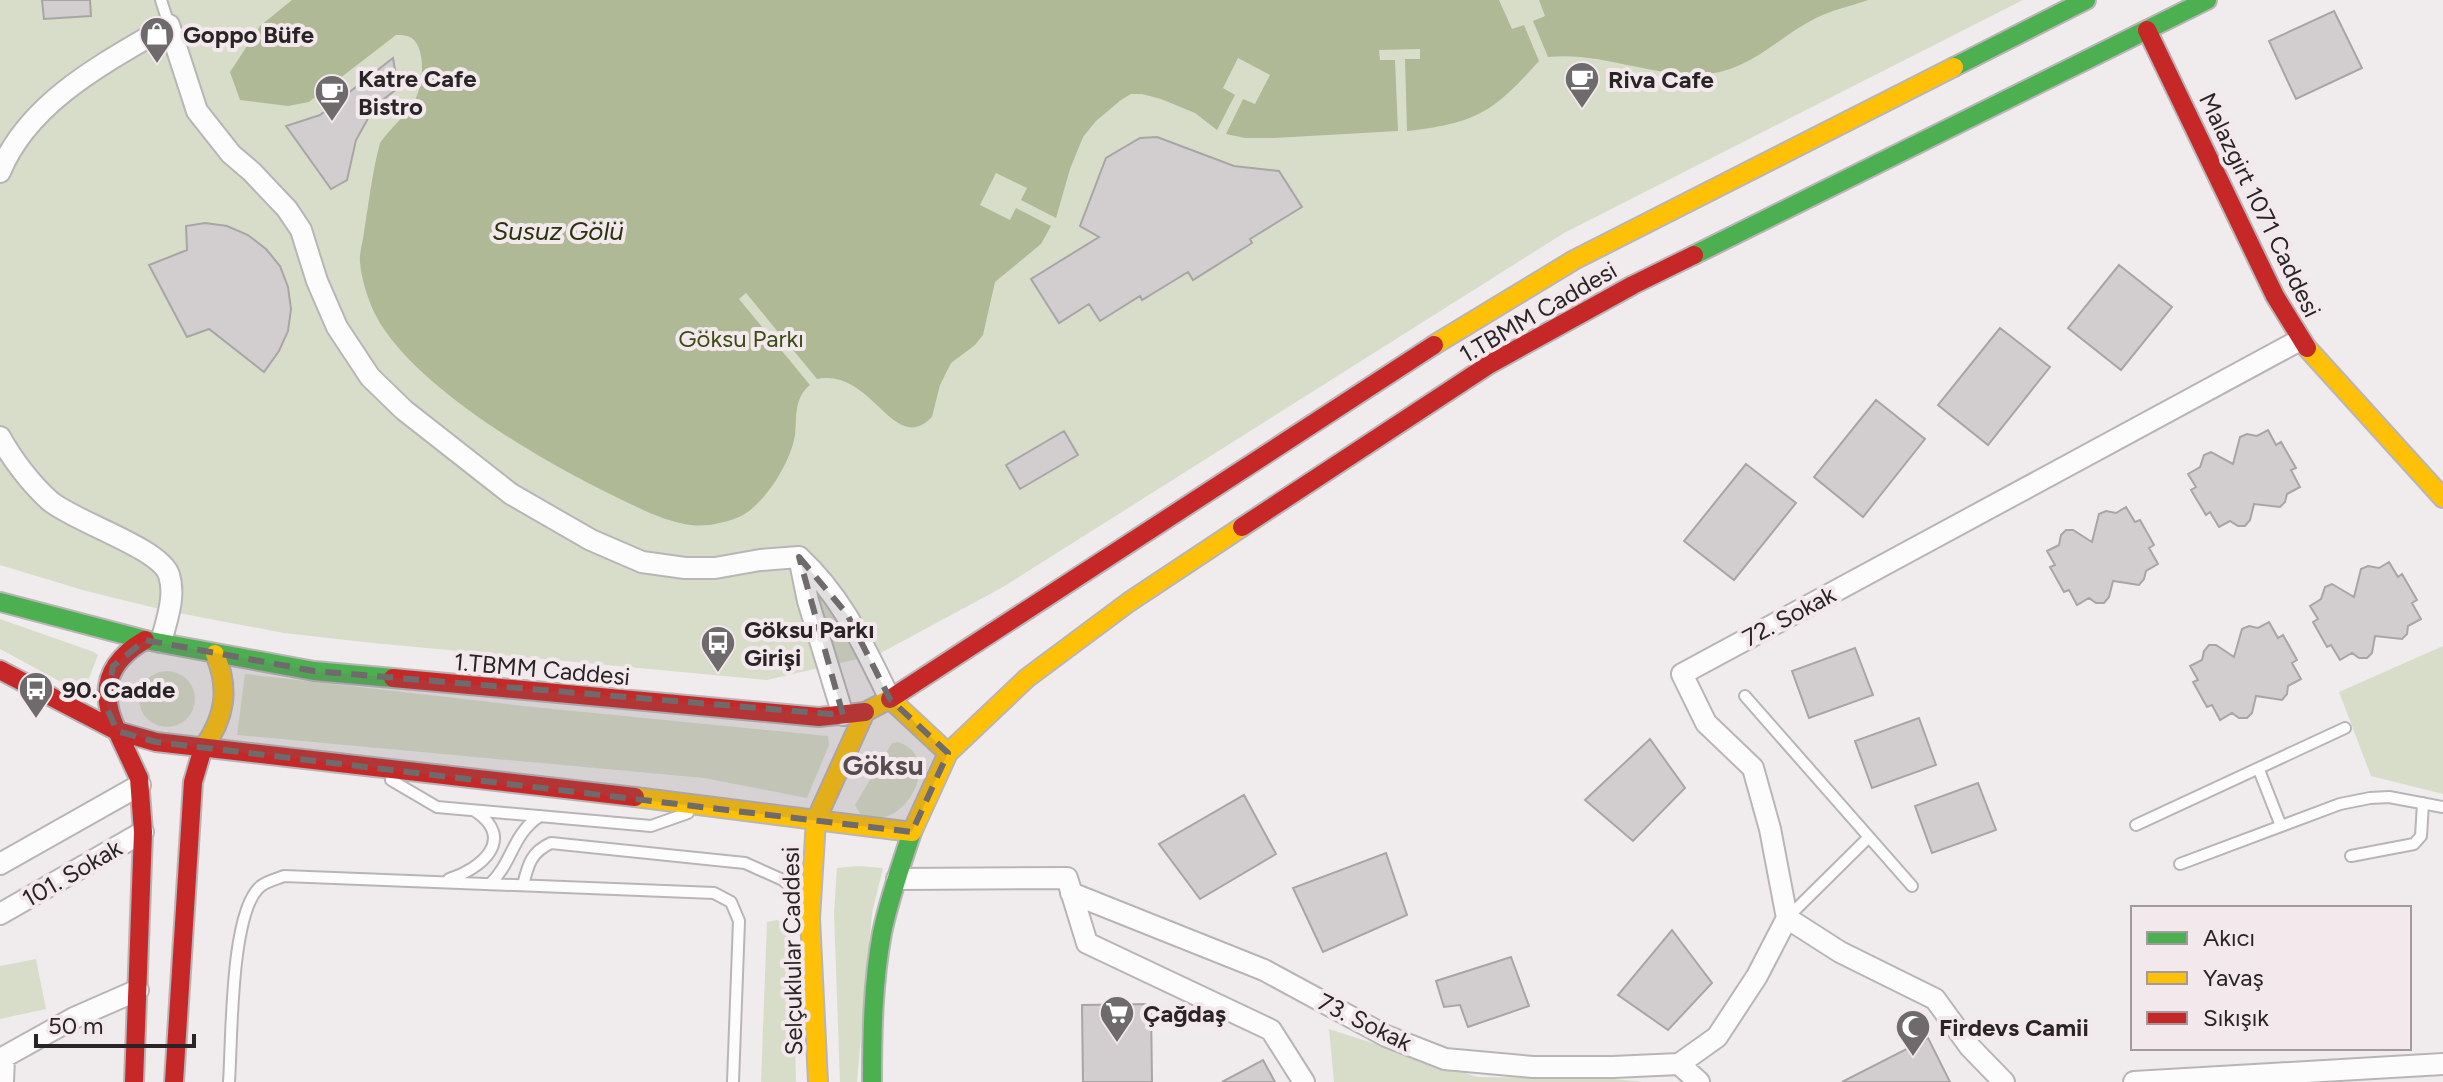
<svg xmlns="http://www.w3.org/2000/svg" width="2443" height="1082" font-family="Figtree,sans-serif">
<rect width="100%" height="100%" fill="#f0ebed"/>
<path fill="#d8ddc9" d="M0,0H2023L1564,233L1003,587L879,654L767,680L373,643L284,633L168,611L86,591L0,565Z
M0,619L94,652L98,655L83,694L0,649Z
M2443,646V794L2371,776L2339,692Z
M139 699a28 28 0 1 1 56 0a28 28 0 1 1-56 0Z
M245,674L533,707L828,736L829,745L807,798L704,778L237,735Z
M898,742C940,756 912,815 880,818C875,819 866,816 861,815L855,805L892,743Z
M859,866L883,868L872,913L857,1082H840L834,913L837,868Z
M777,920L782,922L792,936L796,1082H761L767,922Z
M36,959L46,1009L0,1019V966Z
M1329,1029L1478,1077L1605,1078L1643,1082H1334Z"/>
<path fill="#afb996" d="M292,0H1499L1512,29L1524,25L1539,61C1493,112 1477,123 1407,131L1405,59H1420V49L1379,50L1380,60H1395L1398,131L1274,138H1245L1226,134L1243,99L1255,104L1270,75L1238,58L1223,88L1235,95L1217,130L1195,113L1161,99L1142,94H1131L1121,100L1096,121L1083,137L1070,169L1056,218L1021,200L1027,188L996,173L980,205L1010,220L1016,208L1051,226L1041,244L995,282L983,335L975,345L951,363L940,385L932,417C893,457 873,368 817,379L746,293L739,299L810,385C794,398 797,416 795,435C791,462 764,506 739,517C725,523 706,527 691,525C666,522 641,509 618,498C545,463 412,387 375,314C368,300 361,278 360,262C359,253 363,242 364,232C369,202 372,173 380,143C390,128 407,115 415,100C423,85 426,53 414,40C409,35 402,35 396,35L309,102L288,106L240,100L230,72L260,26Z
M1539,0H1868C1851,6 1832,10 1816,18C1778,37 1751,70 1707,74C1653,78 1601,51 1548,57L1533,21L1545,16Z"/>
<path fill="#d2cecf" stroke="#a9a5a7" stroke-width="2" d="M42,0H90L91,16L44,19Z
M2334,11L2362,68L2296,99L2269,41Z
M393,58L398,88L375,106L356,140L347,180L331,189L286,126L320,115Z
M1157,137L1234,166L1279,171L1302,207L1250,239L1252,243L1193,280L1188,272L1142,300L1140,296L1100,321L1089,304L1059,323L1031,279L1099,237L1080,226L1106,158L1140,138Z
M205,223L227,226L248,235L266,249L280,266L288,287L291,309L288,331L279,351L264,372L209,329L187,337L149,265L187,250L186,226Z
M2119,265L2172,307L2121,370L2068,328Z
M2000,328L2050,367L1988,445L1938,405Z
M1876,400L1925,439L1863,517L1814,477Z
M2268,430L2276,445L2281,442L2296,468L2291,470L2300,487L2287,494L2285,502L2280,507L2254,504L2250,520L2245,526H2238L2230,521L2219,527L2210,512L2206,515L2191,490L2196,487L2188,474L2200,467L2204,455L2211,452L2233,464L2240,437L2247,434L2257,436Z
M1064,431L1078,455L1020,489L1006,465Z
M1746,464L1796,503L1734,580L1684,541Z
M2126,507L2135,522L2140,520L2154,545L2149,548L2158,564L2146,571L2144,579L2139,585L2113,581L2109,597L2104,603H2096L2089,598L2077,605L2069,590L2064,592L2050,567L2055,565L2047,551L2059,545L2061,535L2066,530H2073L2092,542L2099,514L2106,511L2116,513Z
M2389,562L2398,577L2402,574L2417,600L2412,603L2421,619L2408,626L2407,634L2402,639L2375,636L2372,653L2367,658H2359L2352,653L2340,660L2331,645L2327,647L2313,622L2318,619L2310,606L2321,599L2325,587L2332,584L2354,597L2361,569L2368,566L2379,568Z
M2269,622L2278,638L2283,635L2297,660L2292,663L2301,679L2288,686L2287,694L2282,700L2256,696L2252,713L2247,718H2239L2232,713L2220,720L2212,705L2207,707L2193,682L2198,680L2190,666L2202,660L2204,651L2209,645H2216L2234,657L2242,629L2249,626L2258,628Z
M1855,648L1873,695L1809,718L1792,671Z
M1919,718L1936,765L1872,788L1855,741Z
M1650,739L1685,788L1633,841L1585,800Z
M1978,783L1996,830L1932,853L1915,806Z
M1244,795L1276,854L1200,899L1159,844Z
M1386,853L1407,915L1323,952L1293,888Z
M1672,930L1712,983L1668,1030L1618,995Z
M1511,957L1529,1006L1468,1027L1460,1005L1444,1007L1436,981Z
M1151,1004L1152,1082H1083L1082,1005Z
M1928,1038L1950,1082H1842Z
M1263,1060L1275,1082H1222Z"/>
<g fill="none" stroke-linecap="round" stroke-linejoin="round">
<defs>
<path id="lane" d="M161,0L169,25
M1745,696L1912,886
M2259,770L2281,826
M391,780L437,807L651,826L688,813
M2136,825L2345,728
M2351,856L2414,844L2421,836L2423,803
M2180,864L2340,804L2370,798L2389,797L2443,807
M449,879C481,869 517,839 475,811
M490,884C513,862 512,834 540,816
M523,885C528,865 531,852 551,843L745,863L783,880L802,898
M1788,917L1869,837
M229,1082C232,1040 230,910 261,886C267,881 277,879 284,876L714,893L731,902L739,921L733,1082"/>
<path id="street" d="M0,172C29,101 106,62 169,25L197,111L231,154L252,172L287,209L301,230L317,281L337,327L370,377L404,410L511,494L591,540L642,562L685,568H715L760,560L799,557
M0,437C12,459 31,484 50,501C77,523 160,548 169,575C176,597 166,622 161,642
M799,557C844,599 863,645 890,699
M799,557L808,601L843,715
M0,864L140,785
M897,879L1067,878L1087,943L1271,1030L1304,1082
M1071,893L1264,970L1386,1036L1445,1059L1533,1067H1613L1679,1064
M0,914L143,832
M1787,918L1840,952L1935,999L1970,1047L2004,1082
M1679,1064L1717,1037L1757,976L1787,918L1770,829L1753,768L1706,723L1682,674L2300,340
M1679,1064L1699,1082
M3,1082L4,1057L74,1018L138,990
M2134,1082L2443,1064"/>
<path id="fast" d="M1954,67L2086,0
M1694,255L2207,0
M0,602L145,640L314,671L393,678
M872,1082C872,1032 873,982 882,933C889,899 901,865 912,832"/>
<path id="slow" d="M1434,345L1574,260L1954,67
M2307,348L2443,498
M890,699L948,753L912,832L816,820L865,712Z
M203,748C225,718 230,689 215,654
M948,753L1027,678L1129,602L1242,527
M635,797L816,820
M816,820L810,918L818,1082"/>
<path id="jam" d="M2147,30L2275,296L2307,348
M1242,527L1490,364L1633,285L1694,255
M0,670L117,731L156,742L635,797
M393,678L819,717L865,712
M890,699L1434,345
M117,731L139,778L143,832L134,1082
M117,731C98,691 107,662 145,640
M174,1082L193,782L203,748"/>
</defs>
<use href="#lane" stroke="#b9b5b7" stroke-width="14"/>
<use href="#street" stroke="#b9b5b7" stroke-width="24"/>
<use href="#fast" stroke="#b9b5b7" stroke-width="22"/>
<use href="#slow" stroke="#b9b5b7" stroke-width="22"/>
<use href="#jam" stroke="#b9b5b7" stroke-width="22"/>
<use href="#lane" stroke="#fdfcfc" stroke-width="10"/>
<use href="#street" stroke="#fdfcfc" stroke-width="20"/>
<use href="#fast" stroke="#4caf50" stroke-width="18"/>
<use href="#slow" stroke="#ffc107" stroke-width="18"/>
<use href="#jam" stroke="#c62828" stroke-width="18"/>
</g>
<path fill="#6f6a6c" fill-opacity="0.2" stroke="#6f6a6c" stroke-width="6" stroke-dasharray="16 10" stroke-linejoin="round" d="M799,557L847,614L890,699L948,753L912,832L156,742L117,731L106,706L113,666L145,640L314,671L843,715Z"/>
<defs>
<symbol id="shop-pin" viewBox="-11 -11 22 30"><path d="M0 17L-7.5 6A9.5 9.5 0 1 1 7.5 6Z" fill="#6f6a6c" stroke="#f3e8ec"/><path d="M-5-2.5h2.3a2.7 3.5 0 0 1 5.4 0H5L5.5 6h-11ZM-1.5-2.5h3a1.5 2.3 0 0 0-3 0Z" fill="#fff"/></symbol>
<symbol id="cafe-pin" viewBox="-11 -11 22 30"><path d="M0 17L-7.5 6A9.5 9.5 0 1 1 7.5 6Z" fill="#6f6a6c" stroke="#f3e8ec"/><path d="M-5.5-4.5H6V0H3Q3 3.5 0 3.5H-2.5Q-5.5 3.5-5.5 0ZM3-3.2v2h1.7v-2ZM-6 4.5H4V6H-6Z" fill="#fff"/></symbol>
<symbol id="bus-pin" viewBox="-11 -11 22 30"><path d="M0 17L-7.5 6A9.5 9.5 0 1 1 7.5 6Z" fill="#6f6a6c" stroke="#f3e8ec"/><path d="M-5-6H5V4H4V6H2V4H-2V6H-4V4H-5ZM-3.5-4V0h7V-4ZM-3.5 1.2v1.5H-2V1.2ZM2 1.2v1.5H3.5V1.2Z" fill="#fff"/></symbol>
<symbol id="supermarket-pin" viewBox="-11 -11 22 30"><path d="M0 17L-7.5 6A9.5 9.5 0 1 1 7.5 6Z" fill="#6f6a6c" stroke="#f3e8ec"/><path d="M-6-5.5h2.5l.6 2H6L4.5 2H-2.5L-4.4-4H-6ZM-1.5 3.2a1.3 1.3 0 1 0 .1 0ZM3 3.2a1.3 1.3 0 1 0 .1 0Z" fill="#fff"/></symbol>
<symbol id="mosque-pin" viewBox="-11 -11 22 30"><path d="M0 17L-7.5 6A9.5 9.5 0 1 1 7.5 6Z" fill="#6f6a6c" stroke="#f3e8ec"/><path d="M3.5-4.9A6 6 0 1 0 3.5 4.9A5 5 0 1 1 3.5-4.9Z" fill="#fff"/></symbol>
</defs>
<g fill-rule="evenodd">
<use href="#shop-pin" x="137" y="14" width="40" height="54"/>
<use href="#cafe-pin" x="1562" y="59" width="40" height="54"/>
<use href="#cafe-pin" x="312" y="72" width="40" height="54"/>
<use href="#bus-pin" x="698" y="623" width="40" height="54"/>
<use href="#bus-pin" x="16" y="669" width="40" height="54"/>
<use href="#supermarket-pin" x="1097" y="993" width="40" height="54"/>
<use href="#mosque-pin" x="1893" y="1007" width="40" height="54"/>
</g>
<g text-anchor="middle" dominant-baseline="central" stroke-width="8" stroke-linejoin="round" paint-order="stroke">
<g font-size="24" font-weight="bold" fill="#292527" stroke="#f3e8ec" text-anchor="start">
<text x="183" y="34">Goppo Büfe</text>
<text x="358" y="78">Katre Cafe<tspan x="358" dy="28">Bistro</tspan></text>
<text x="1608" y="79">Riva Cafe</text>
<text x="744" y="629">Göksu Parkı<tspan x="744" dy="28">Girişi</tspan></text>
<text x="62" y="689">90. Cadde</text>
<text x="1143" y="1013">Çağdaş</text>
<text x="1939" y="1027">Firdevs Camii</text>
</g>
<g font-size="24" fill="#292527" stroke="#f3e8ec">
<text transform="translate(2260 205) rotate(64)">Malazgirt 1071 Caddesi</text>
<text transform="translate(1538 312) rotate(-30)">1.TBMM Caddesi</text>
<text transform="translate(1789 616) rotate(-28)">72. Sokak</text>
<text transform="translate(542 669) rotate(5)">1.TBMM Caddesi</text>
<text transform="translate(72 873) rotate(-30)">101. Sokak</text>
<text transform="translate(792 951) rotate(-91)">Selçuklular Caddesi</text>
<text transform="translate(1365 1022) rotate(26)">73. Sokak</text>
</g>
<g font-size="24" fill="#3c4b12" stroke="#f3e8ec">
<text x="741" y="338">Göksu Parkı</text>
</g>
<g font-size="26" font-style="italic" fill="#29340d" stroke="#f3e8ec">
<text x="558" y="231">Susuz Gölü</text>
</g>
<g font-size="28" font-weight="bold" fill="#564c50" stroke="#f3e8ec">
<text x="883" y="765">Göksu</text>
</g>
</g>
<rect x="2131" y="906" width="280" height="144" fill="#f3e8ec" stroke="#a29a9d" stroke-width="2"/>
<rect x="2147" y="932" width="40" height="12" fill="#4caf50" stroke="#a29a9d" stroke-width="2"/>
<text x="2203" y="946" font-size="24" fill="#292527">Akıcı</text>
<rect x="2147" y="972" width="40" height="12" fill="#ffc107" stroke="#a29a9d" stroke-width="2"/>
<text x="2203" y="986" font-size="24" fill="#292527">Yavaş</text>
<rect x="2147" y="1012" width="40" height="12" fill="#c62828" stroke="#a29a9d" stroke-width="2"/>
<text x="2203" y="1026" font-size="24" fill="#292527">Sıkışık</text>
<path d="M36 1034v12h158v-12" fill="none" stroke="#292527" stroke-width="4"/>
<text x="48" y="1034" font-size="24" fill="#292527" stroke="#f3e8ec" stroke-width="6" paint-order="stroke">50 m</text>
</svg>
